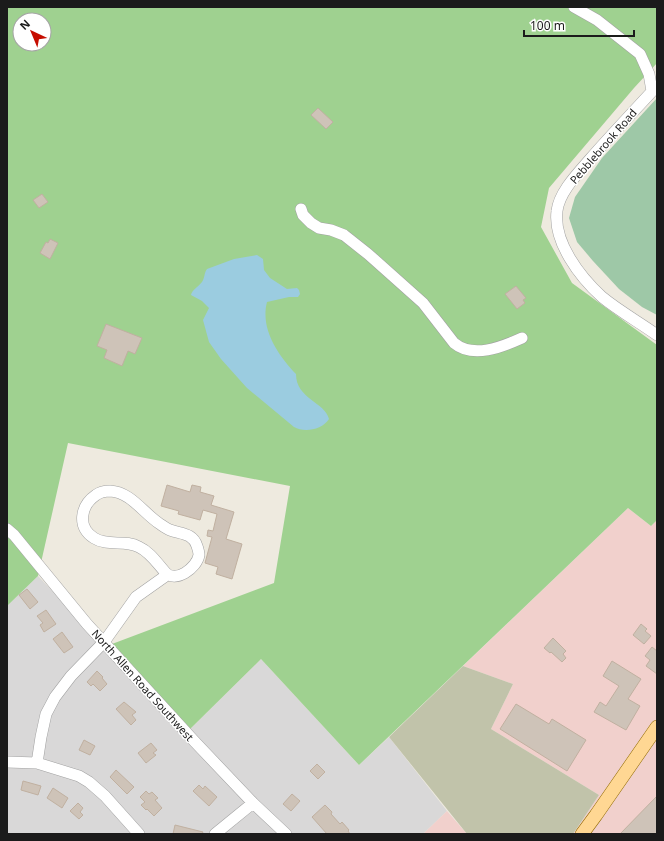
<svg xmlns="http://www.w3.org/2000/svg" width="664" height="841" font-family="'Noto Sans',sans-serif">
<rect width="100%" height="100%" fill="#eeeadf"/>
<path fill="#d9d8d8" d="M38,576L187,732L261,659L359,765L389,737L447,811L423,834H7V606Z"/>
<path fill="#f1d0cc" d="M628,508L651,526L657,520V834H573L599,795L491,729L513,684L463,666Z
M447,811L467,834H423Z"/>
<path fill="#c1c3aa" d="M463,666L513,684L491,729L599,795L573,834H467L389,737Z"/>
<path fill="#9fd190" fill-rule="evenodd" d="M7,7H657V63L634,88L549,188L541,227L572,283L657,345V520L651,526L628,508L359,765L261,659L187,732L104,647L274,583L290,486L68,443L38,576L7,606ZM20,20H44V44H20Z"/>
<path fill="#9ec8a7" d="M657,98V315L642,307L619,289L593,261L577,242L569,218L575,197L602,158Z"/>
<path fill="#9bcce0" d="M257,255L263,259L264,270L270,278L287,289L297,288L299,290L300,294L298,297H289L267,302C260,329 278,355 296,374C296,399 325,402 329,419C322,430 304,433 294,427L247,388L221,359L209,342L203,320L209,308L202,301L191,295C192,290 198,287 202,282C205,277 204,273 207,269L234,259Z"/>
<path fill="#cec3b8" stroke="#c0b0a0" d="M318,108L333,122L326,129L311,115Z
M42,194L48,202L39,208L33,200Z
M50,239L58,243L50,259L40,253L46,242L48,243Z
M516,286L526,298L523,300L525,303L517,309L505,294Z
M106,324L142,338L135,354L128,351L122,366L104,358L107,350L97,346Z
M167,485L190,492L192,485L201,487L200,492L214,496L211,505L234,512L226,539L242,544L232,579L216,574L218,567L205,563L212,537L207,536L208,530L213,531L217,514L203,510L200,520L178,514L179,511L161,506Z
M27,589L38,602L30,609L19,595Z
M46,610L56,624L44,632L40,625L43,623L37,616Z
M641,624L647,629L645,631L651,636L644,644L633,635Z
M62,632L73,647L64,653L53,639Z
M553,638L566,651L563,654L566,658L562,662L551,652L550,653L544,648Z
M652,647L657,651V674L646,666L650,660L645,656Z
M612,661L641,679L628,699L640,706L626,730L594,712L600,702L606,706L619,686L603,676Z
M97,671L103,677L102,678L107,684L100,691L93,684L91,686L87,682Z
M124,702L136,712L132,715L136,720L131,725L116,709Z
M516,704L549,724L552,719L586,740L567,771L500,729Z
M84,740L95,746L90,755L79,750Z
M151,743L157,750L153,753L156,755L146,763L138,753Z
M317,764L325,772L318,779L310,771Z
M116,770L134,787L127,794L110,777Z
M23,781L41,786L38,795L21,790Z
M199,785L203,789L205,786L217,797L209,806L193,791Z
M53,788L68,798L62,808L47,798Z
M146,791L149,794L152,792L158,798L155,800L162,808L154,816L147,809L146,810L141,805L145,802L140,797Z
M292,794L300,801L291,811L283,804Z
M657,796V834H620Z
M78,803L83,808L80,812L83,815L79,819L70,811Z
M325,805L332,812L331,814L340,824L342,822L349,830L348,831L350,834H327L312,817Z
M175,825L203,832L202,834H173Z"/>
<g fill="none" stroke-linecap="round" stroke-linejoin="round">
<defs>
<path id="minor" d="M574,7L597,20L640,54L649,74L652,91
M657,86C635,110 612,134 591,158C579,172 559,192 557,211C553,242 580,277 602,297C619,311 639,322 657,335
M301,209L303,215L311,223L319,228L331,230L344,235L368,254L423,303L454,343C473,359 502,347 522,338
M110,491C131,492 143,513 160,524C163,526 167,529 170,530C181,534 193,533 197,546C198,549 199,553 199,555C197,568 175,584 165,572C157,563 150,552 139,547C125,539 108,547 94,538C77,527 80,506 96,495C100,492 105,491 110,491Z
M7,529L14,535L87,624L195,742L253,803L286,834
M7,762L37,763L79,776L89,782L105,796L139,834
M37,763L41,737L46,714L55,697L71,676L104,642L136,597L167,575
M215,834L253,803"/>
<path id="major" d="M582,834L596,815L657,727"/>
</defs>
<use href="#minor" stroke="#a2a2a2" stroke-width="12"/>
<use href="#major" stroke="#926b00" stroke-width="14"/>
<use href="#minor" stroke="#fff" stroke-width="11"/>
<use href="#major" stroke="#ffd793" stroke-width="13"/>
</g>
<g text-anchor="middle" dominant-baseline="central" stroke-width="3" stroke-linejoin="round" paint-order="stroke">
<g font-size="11" fill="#1b1b1b" stroke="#fff">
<text transform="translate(603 146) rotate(-49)">Pebblebrook Road</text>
<text transform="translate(143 685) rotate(48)">North Allen Road Southwest</text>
</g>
</g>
<rect width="664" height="841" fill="none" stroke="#1b1b1b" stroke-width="16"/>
<g transform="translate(32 32) rotate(316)"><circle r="19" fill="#ffffff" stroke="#a4a4a4"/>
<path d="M0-3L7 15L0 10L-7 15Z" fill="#c60d00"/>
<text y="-6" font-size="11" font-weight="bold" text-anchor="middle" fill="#1b1b1b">N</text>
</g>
<path d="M524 30v6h110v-6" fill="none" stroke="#1b1b1b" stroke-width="2"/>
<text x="530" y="30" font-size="12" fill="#1b1b1b" stroke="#ffffff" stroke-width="3" paint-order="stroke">100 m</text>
</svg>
